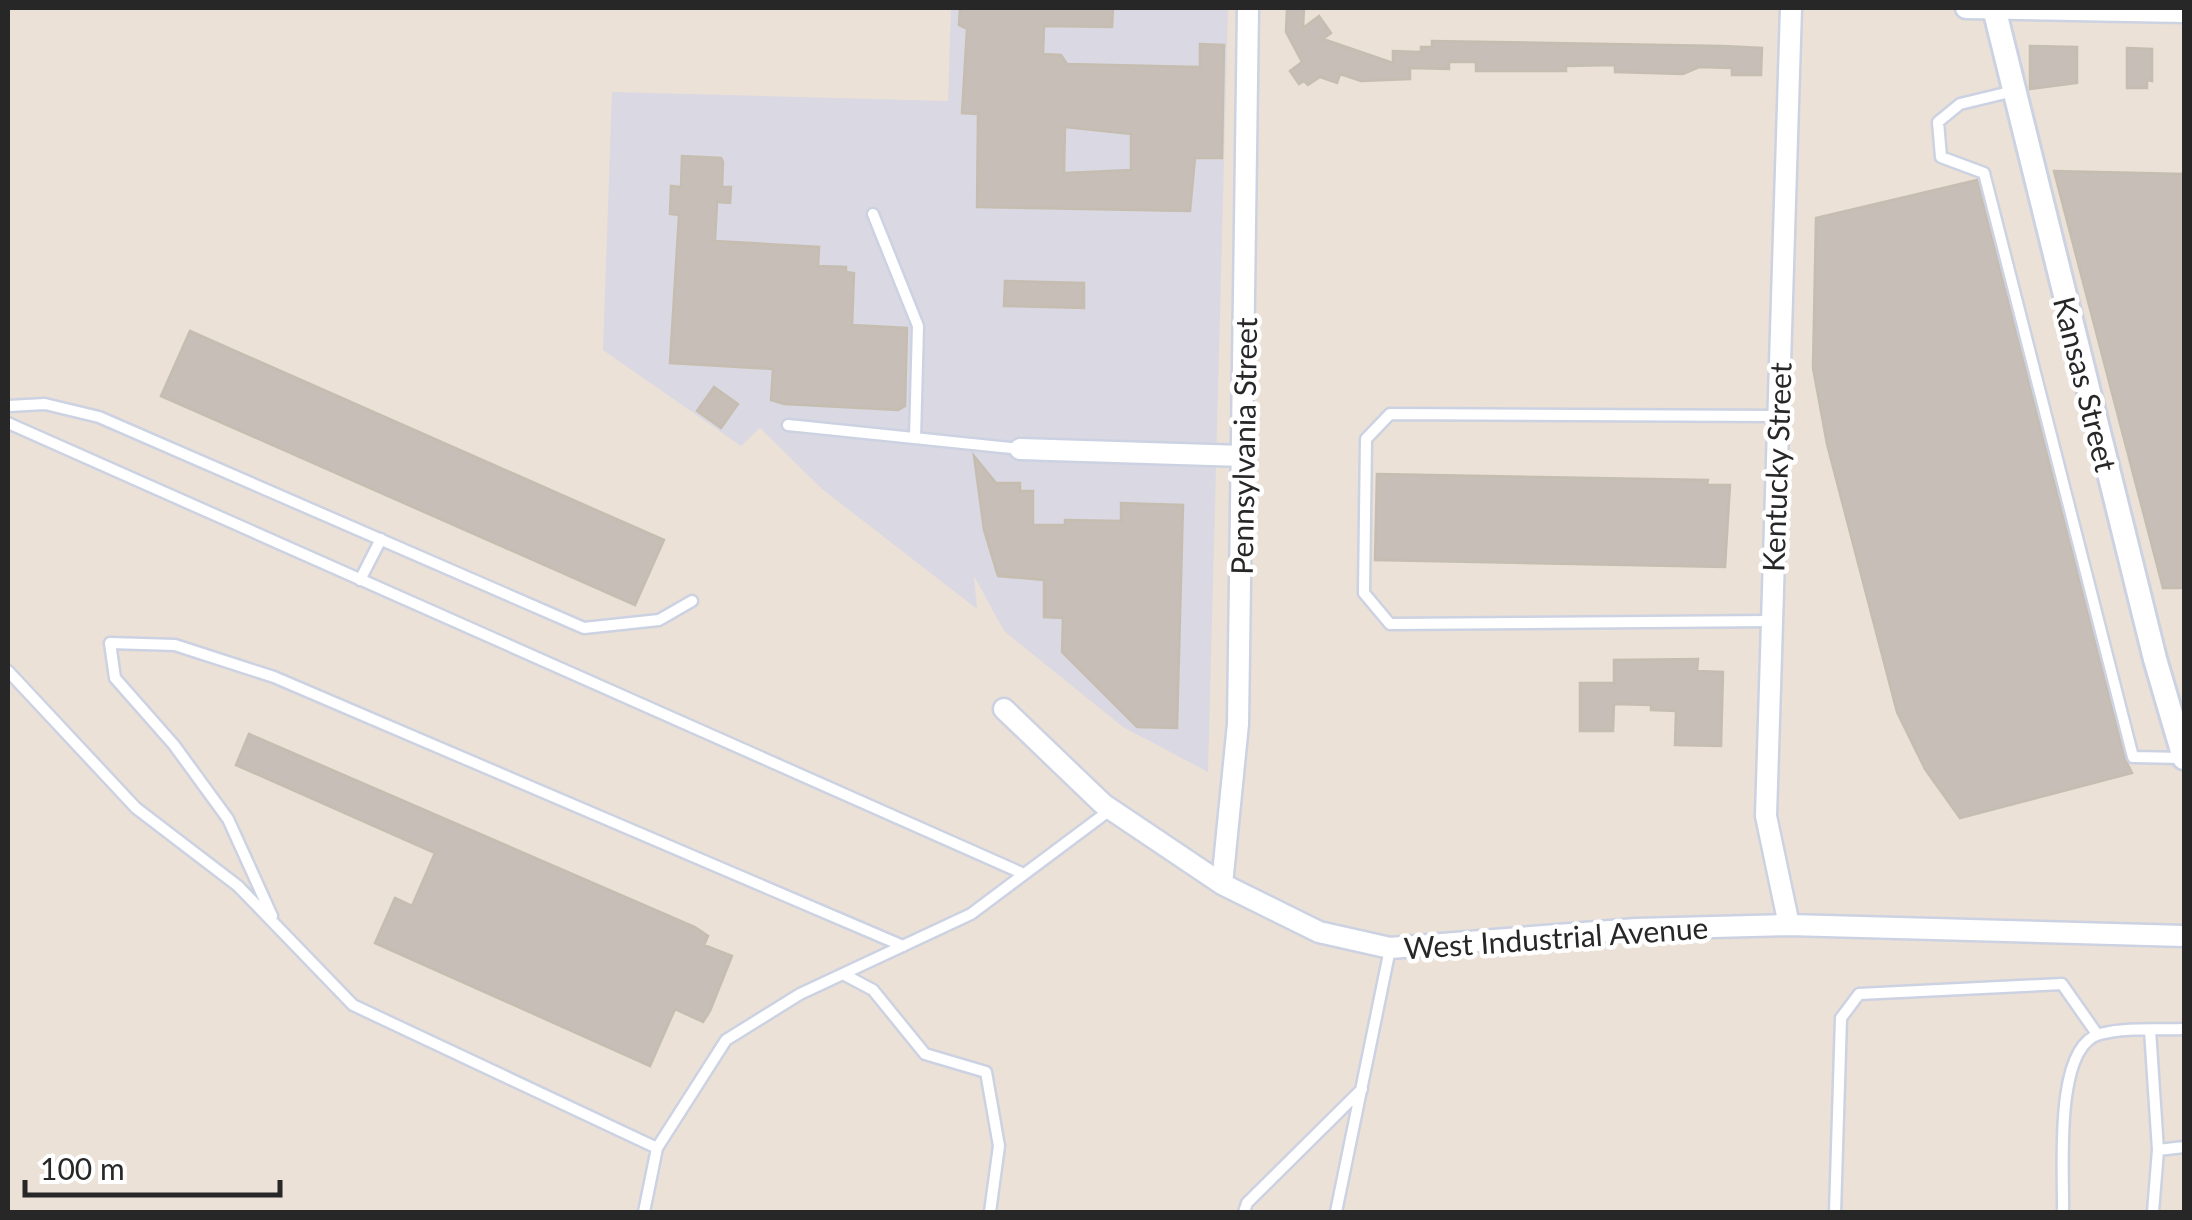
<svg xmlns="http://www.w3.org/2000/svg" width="2192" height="1220" font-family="Lato,sans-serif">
<rect width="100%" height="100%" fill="#ebe1d6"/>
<path fill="#dad8e2" d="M951,8H1228L1208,772L1123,727L1004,631L974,576L977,609L822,489L760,428L741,446L603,350L612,92L948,101Z"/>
<path fill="#c6beb7" stroke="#c6bdb1" stroke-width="2.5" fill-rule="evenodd" d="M960,8H1113L1112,27L1044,26L1043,54L1061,55L1067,64L1200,67V44L1224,45L1222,158H1195L1190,211L977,207L978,114L962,113L967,29L959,25ZM1065,127L1131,134V170L1064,173Z
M1287,8H1304L1303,28L1319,16L1331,33L1323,39L1393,63V51L1421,52V47H1432V41L1723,46L1762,48L1761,75H1732V68L1699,67L1683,74L1615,72V65L1566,66V71H1476V62H1449V69L1410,68V79L1361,81L1340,74L1337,83L1320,77L1308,85L1304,81L1299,84L1290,71L1302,62L1286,32Z
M2030,46L2077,47V83L2030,89Z
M2127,48L2152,49V81L2147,80V88H2127Z
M682,156L721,158L723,162L722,187H731L730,203L717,202L715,241L819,247L818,266L846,267V272L854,273L852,325L907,328L905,406L898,410L784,404L771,400L773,369L670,363L679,215L670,214L671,186L681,187Z
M2054,171L2184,174V588H2163Z
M1977,180L2125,759L2132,773L1960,818L1925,769L1897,712L1827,444L1813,368L1816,218Z
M1005,281L1084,283V308L1004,306Z
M190,331L664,540L635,605L161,396Z
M714,387L738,404L721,428L697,411Z
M974,456L996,483H1020V491H1033V525H1065V520L1121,521V503L1183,505L1177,728L1137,727L1062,652L1063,618L1044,617V580L998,576L984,530Z
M1377,474L1708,480L1707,485H1730L1725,567L1375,560Z
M1698,659L1697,671L1723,672L1721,746L1675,745L1676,711L1651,710V705L1614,704L1613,731H1580V683H1614V660Z
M249,734L695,927L708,936L704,945L732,956L710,1011L703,1022L675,1009L650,1066L375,943L395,898L412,906L435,853L236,765Z"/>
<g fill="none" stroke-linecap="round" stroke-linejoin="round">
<defs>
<path id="service" d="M2014,91L1960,104L1938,122L1941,157L1984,173L2133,757L2183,758
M873,214L918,326L915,438
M8,406L45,404L99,417L584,628L659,620L692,601
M8,423L1024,874
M788,425L1020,449
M360,580L381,539
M1771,621L1390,624L1364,593L1366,439L1390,414L1777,416
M8,671L136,808L238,886L353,1005L657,1148L726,1040L800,994L971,914L1110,810
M272,916L228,819L174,745L115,678L110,643L175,645L274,677L903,946
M843,974L873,990L925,1054L986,1072L999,1146L990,1212
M2150,1030L2158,1150L2184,1147
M644,1212L657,1148
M1244,1212L1247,1203L1362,1089
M1336,1212L1390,949
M1835,1212L1841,1018L1859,994L2062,984L2097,1034
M2063,1212C2064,1172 2053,1046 2100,1034C2126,1027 2158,1030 2184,1029
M2153,1212L2158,1150"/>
<path id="minor" d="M1966,8L2184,12
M1020,449L1243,456
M1004,709L1103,804L1222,884L1319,932L1390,948L1636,929L1789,925L2184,936
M1222,884L1238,724L1248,8
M1789,925L1766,816L1791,8"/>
<path id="tertiary" d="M1994,8L2155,659L2184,758"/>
</defs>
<use href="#service" stroke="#ccd2e2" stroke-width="15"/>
<use href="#minor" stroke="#ccd2e2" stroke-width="25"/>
<use href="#tertiary" stroke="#ccd2e2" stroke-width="28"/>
<use href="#service" stroke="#fff" stroke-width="10"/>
<use href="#minor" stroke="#fff" stroke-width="20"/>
<use href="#tertiary" stroke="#fff" stroke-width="22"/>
</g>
<g text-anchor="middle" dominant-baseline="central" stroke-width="9" stroke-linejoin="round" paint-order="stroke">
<g font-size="30" fill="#272727" stroke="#fff">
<text transform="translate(2086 384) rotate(76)">Kansas Street</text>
<text transform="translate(1243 446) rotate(-89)">Pennsylvania Street</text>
<text transform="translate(1776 467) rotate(-88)">Kentucky Street</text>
<text transform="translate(1556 937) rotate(-4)">West Industrial Avenue</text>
</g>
</g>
<rect width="2192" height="1220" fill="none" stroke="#272727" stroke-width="20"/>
<path d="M25 1180v15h255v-15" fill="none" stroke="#272727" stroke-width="5"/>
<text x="40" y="1180" font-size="30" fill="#272727" stroke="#ffffff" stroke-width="8" paint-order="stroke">100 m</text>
</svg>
